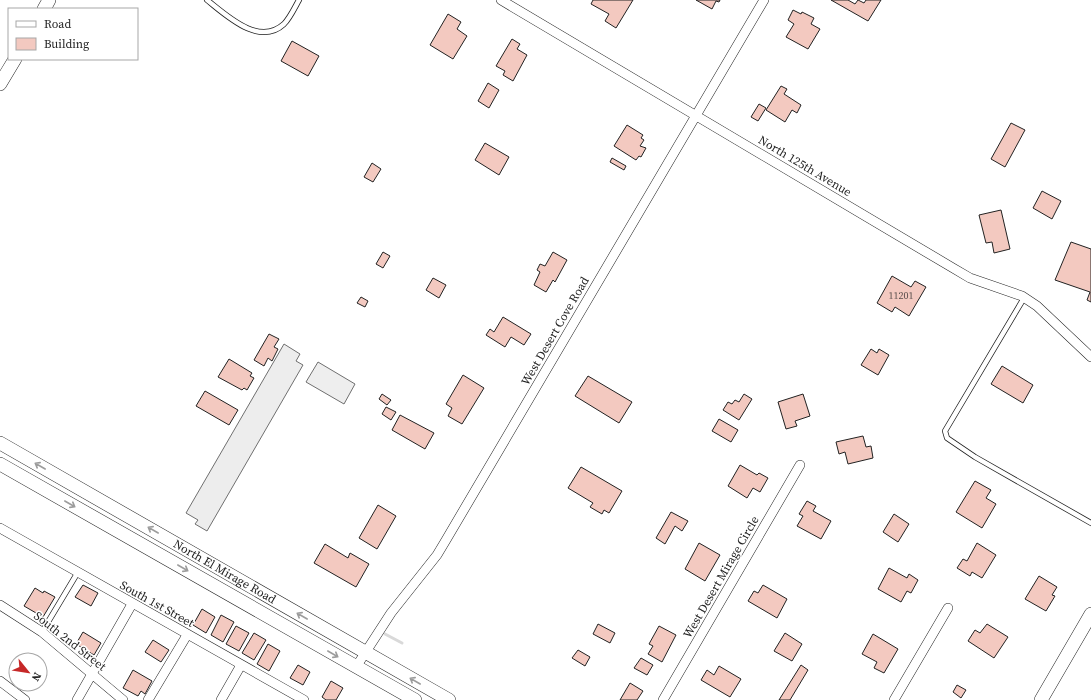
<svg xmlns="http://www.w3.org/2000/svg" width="1091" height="700" font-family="'Source Serif 4',serif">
<rect width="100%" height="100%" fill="#fff"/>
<path fill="#eee" stroke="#6f6f6f" d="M318,362L355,384L344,404L306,382Z"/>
<path fill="#ededed" stroke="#6f6f6f" d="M284,344L300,354L296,361L303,365L207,531L195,524L198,520L186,513Z"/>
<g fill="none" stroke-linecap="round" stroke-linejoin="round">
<path stroke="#d9d9d9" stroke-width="3" d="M385,634L402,643"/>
</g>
<path fill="#f3c9c0" stroke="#222" d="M593,0H633L616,28L605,21L609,14L591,4Z
M696,0H720L719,2L716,1L712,9Z
M831,0H848L855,4L858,0L864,3L866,0H881L868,21Z
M793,10L801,14L802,12L814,18L811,24L820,29L808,49L786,37L794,24L788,20Z
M448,14L461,22L457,29L467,36L453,59L430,45Z
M512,39L520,44L517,49L527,55L513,81L503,75L505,71L496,66Z
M292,41L319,56L308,76L281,61Z
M488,83L499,90L489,108L478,101Z
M781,86L787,89L784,94L801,105L797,113L792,110L785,122L766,110Z
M759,104L766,108L758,121L751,117Z
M1011,123L1025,130L1005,167L991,159Z
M627,125L643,135L641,138L644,140L640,146L646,148L641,157L639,156L636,160L614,146Z
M485,143L509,157L499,175L475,160Z
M612,158L626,166L624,170L610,162Z
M372,163L381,169L373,182L364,177Z
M1042,191L1061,201L1052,219L1033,208Z
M1001,210L1010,249L994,253L992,242L986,243L979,215Z
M1071,242L1091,249V302L1087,300L1090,292L1055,280Z
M383,252L390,256L383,268L376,264Z
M553,252L567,260L555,282L553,280L546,292L534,285L540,272L537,270L540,264L545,266Z
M892,276L911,287L915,281L926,287L909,316L895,307L892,312L877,303Z
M433,278L446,285L439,298L426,290Z
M361,297L368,301L365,307L357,303Z
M503,317L531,334L524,345L511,337L505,347L486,335L490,329L494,332Z
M269,334L279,339L274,347L278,349L272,361L268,358L264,366L254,360Z
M871,349L877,353L879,349L889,355L878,375L861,365Z
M229,359L252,373L250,376L254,378L247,390L244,388L242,390L218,377Z
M1002,366L1033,385L1023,403L991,384Z
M463,375L484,388L462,424L448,416L452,408L446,404Z
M588,376L632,402L619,423L575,396Z
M205,391L238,410L229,425L196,406Z
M382,394L391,400L387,405L379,399Z
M744,394L752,399L739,420L723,410L728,402L732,404L735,400L739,402Z
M803,394L810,416L795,421L797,426L786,429L778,402Z
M386,407L396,412L391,420L382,414Z
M400,415L434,433L425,449L392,430Z
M719,419L738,430L731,442L712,431Z
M863,436L866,447L871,446L873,458L848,464L845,452L839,454L836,442Z
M740,465L757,475L759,473L768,478L760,492L753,488L747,498L728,486Z
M581,467L622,491L609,513L604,510L602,514L590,507L593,503L568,488Z
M975,481L991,490L986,498L996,504L982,528L956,512Z
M807,501L816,506L813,511L831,521L821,539L797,526L803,516L799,514Z
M378,505L396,516L377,549L359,538Z
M671,512L688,521L682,531L675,526L665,544L656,538Z
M894,514L909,524L898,542L883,532Z
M699,543L720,555L705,581L685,569Z
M977,543L996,555L982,578L972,572L970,576L957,568L963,559L967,561Z
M325,544L348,558L350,553L369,564L356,587L314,563Z
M889,568L907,578L909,574L918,580L911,593L907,591L901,602L878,589Z
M1039,576L1057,587L1052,595L1055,596L1046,611L1025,599Z
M83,585L98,593L91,606L75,597Z
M763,585L787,599L777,618L748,601L754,591L758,593Z
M35,588L43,593L44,591L55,597L43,617L24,606Z
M202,609L215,617L206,633L193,625Z
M221,615L234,622L223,642L211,635Z
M598,624L615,633L610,643L593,634Z
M987,624L1008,637L994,658L968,641L975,630L980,633Z
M236,626L249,633L239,651L226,644Z
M659,626L676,635L662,662L648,654L653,646L649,644Z
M83,632L101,643L94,655L76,644Z
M254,633L266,640L254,660L242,653Z
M785,633L802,644L792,661L774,651Z
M873,634L898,649L884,673L874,668L877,662L862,654Z
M153,640L169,650L161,662L145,652Z
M268,644L280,651L269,671L257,664Z
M578,650L590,657L585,666L572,658Z
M641,658L653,665L647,675L634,668Z
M298,665L310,672L303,685L290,678Z
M801,665L808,670L790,700H779Z
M719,666L741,679L730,697L701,680L707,670L714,675Z
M133,670L152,681L145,694L141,691L138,696L123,688Z
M331,681L343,688L336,700H326L322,697Z
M630,683L643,691L637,700H620Z
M957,685L966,690L961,698L953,692Z"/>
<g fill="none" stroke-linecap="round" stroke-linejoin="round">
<defs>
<path id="lane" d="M207,0C226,15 259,47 284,24C290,18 295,7 299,0
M1024,298L945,431L947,438L975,457L1091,523
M42,632L78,572"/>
<path id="street" d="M501,0L953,268L970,278L1022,296L1037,306L1091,357
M0,528L304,700
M0,605L42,632L123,700
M356,667L391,613L437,555L446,540L764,0
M0,681L25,700
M77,700L132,604
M148,700L187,635
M221,700L241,665
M663,700L800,465
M894,700L948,608"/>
<g id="secondary">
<path d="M44,9L49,0"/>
<path d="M0,84L15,59"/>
<path id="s1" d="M0,443L449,700"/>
<path d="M0,464L415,700"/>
<path d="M1041,700L1091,614"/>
</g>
</defs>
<use href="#lane" stroke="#222" stroke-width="6"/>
<use href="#street" stroke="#222" stroke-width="10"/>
<use href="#secondary" stroke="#222" stroke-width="14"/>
<use href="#lane" stroke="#fff" stroke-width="4.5"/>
<use href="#street" stroke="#fff" stroke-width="9"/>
<use href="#secondary" stroke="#fff" stroke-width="13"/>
</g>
<defs><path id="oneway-shaft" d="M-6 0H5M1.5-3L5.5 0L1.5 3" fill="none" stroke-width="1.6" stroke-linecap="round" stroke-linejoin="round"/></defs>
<g stroke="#9c9c9c">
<use href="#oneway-shaft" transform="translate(40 466) rotate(-150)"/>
<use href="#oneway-shaft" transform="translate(70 504) rotate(30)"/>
<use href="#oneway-shaft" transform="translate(153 530) rotate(-150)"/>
<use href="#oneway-shaft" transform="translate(183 568) rotate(30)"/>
<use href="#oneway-shaft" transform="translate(302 616) rotate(-150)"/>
<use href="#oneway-shaft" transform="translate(333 654) rotate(30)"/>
<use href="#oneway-shaft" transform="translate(415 681) rotate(-150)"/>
</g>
<g text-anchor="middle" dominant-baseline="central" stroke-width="3" stroke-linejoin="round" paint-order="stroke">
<g font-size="10" fill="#564c4a">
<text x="901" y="295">11201</text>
</g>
<g font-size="12" fill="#222" stroke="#fff">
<text transform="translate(805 166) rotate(31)">North 125th Avenue</text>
<text transform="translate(555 331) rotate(-60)">West Desert Cove Road</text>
<text stroke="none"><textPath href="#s1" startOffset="259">North El Mirage Road</textPath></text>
<text transform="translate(721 577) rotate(-60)">West Desert Mirage Circle</text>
<text transform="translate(157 604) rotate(29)">South 1st Street</text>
<text transform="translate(70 641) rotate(38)">South 2nd Street</text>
</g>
</g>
<rect x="8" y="8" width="130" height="52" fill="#ffffff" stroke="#a7a7a7"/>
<rect x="16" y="21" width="20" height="6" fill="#ffffff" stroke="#a7a7a7"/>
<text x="44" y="28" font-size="12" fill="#222222">Road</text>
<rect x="16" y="38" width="20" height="12" fill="#f3c9c0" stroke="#a7a7a7"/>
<text x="44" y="48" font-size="12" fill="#222222">Building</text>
<g transform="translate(28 672) rotate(120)"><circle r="19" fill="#ffffff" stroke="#a7a7a7"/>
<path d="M0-3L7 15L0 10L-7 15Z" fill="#c62828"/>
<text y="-6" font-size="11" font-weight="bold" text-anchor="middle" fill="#222222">N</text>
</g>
</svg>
